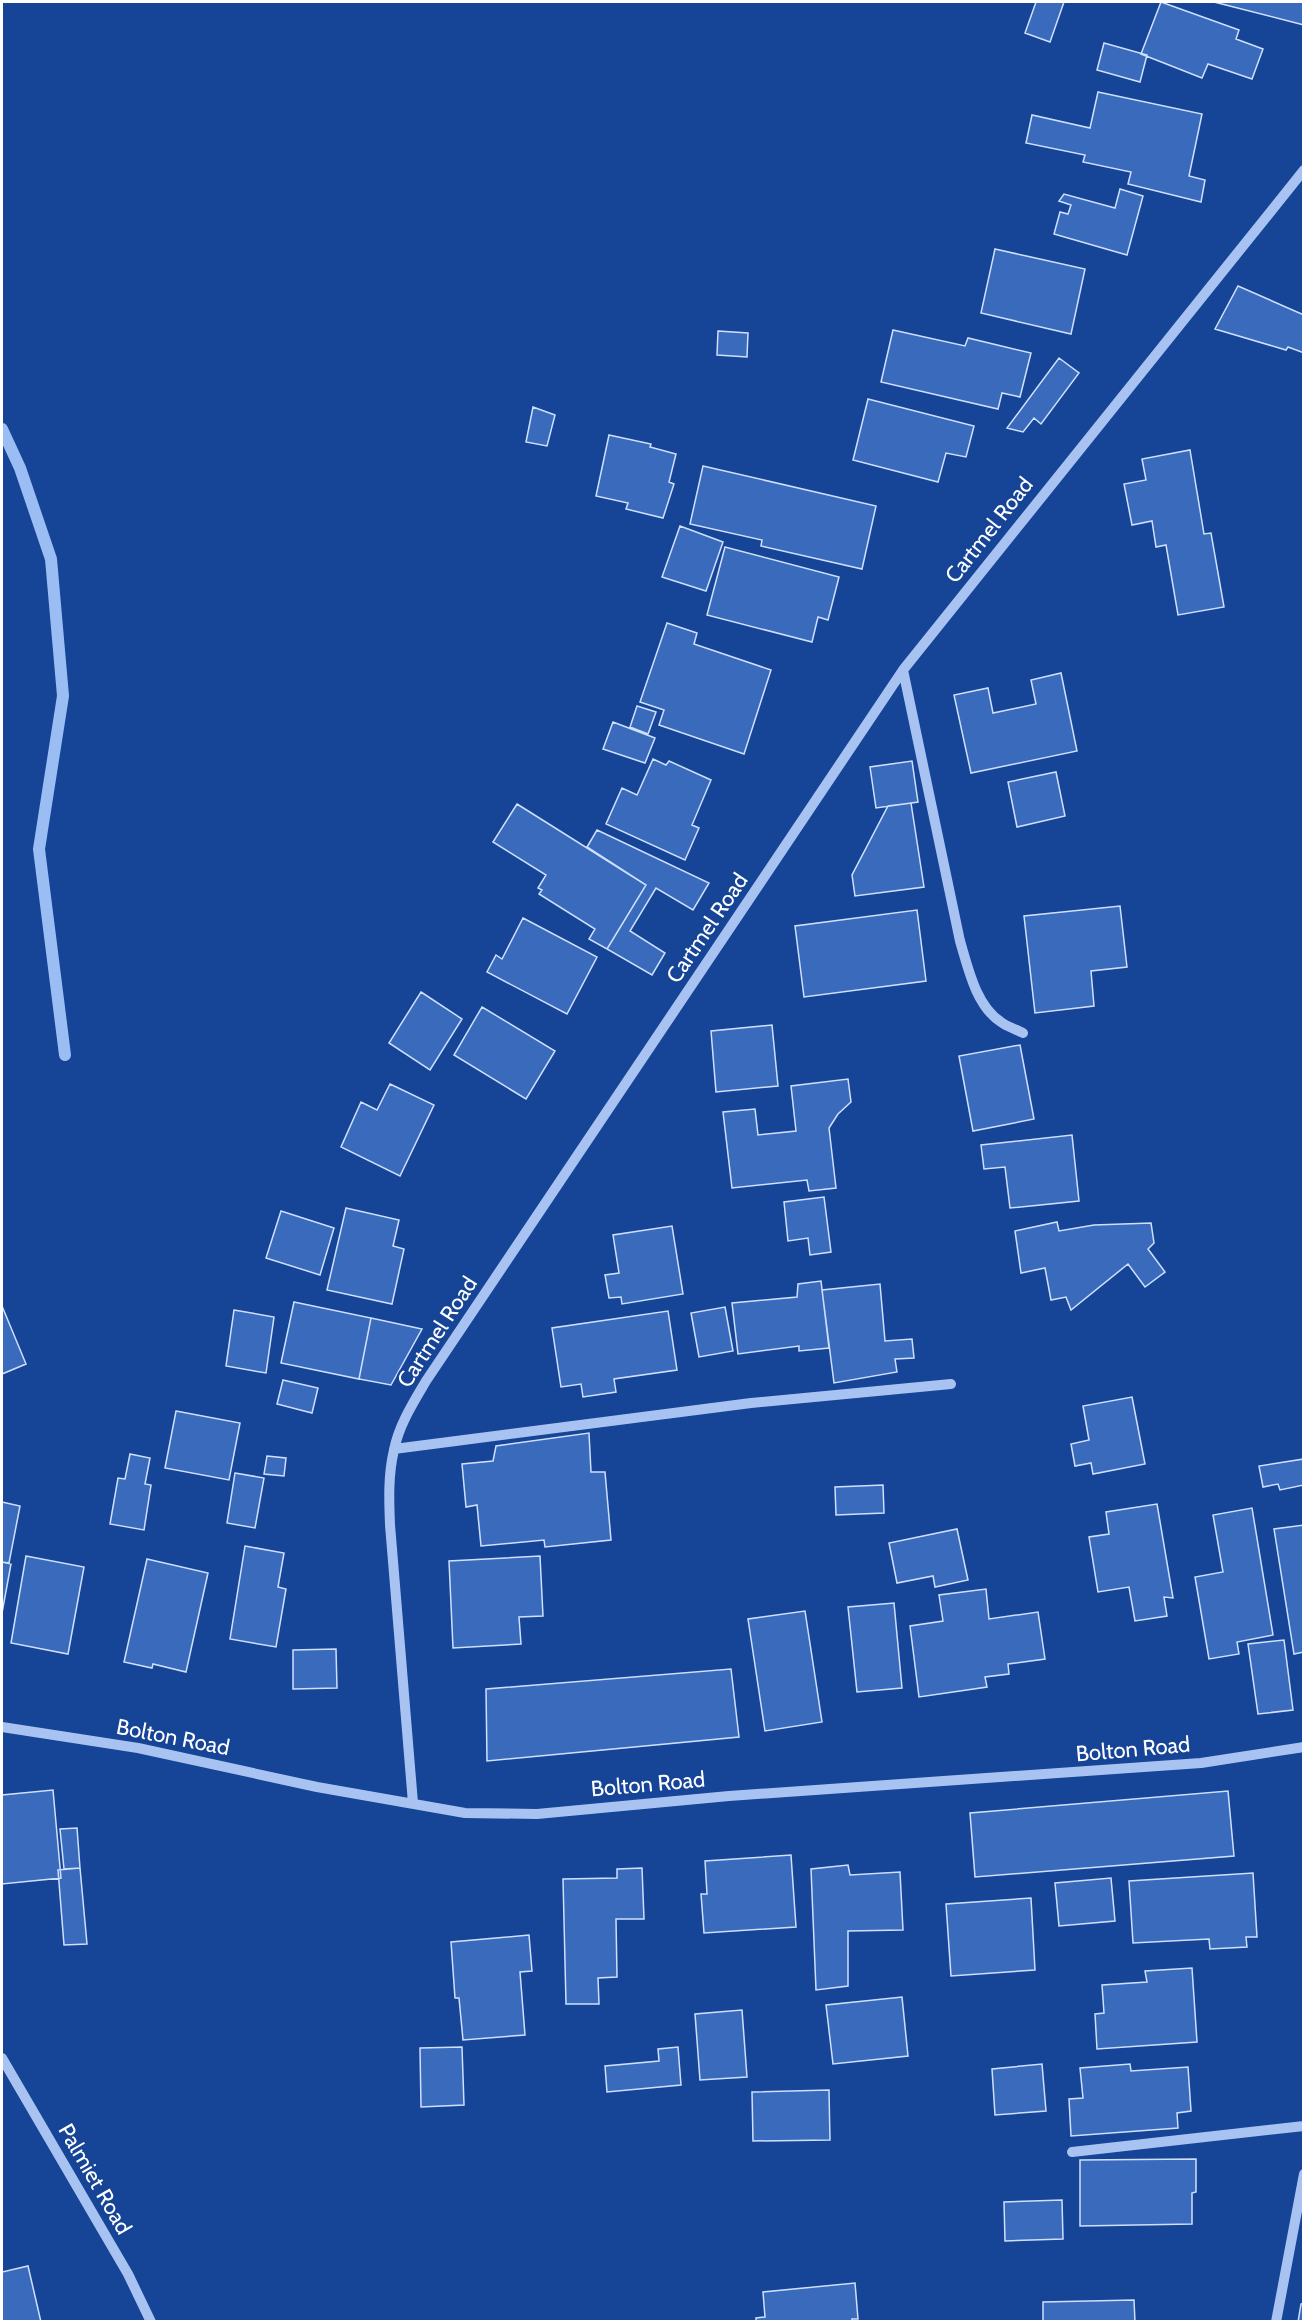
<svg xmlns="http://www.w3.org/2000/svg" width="1305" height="2323" font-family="Cabin,sans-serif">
<rect width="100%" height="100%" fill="#164496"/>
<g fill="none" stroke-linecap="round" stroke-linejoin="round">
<path stroke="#9abdf4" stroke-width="12" d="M2,429L20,468L51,559L63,696L39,849L65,1055"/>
</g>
<path fill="#3a6abc" stroke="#cfe0fc" stroke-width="1.5" d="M1036,2H1064L1050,42L1025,33Z
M1161,2L1239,30L1236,39L1263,49L1252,79L1208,64L1202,78L1141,54Z
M1214,2H1304V25Z
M1104,43L1147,55L1140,82L1097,70Z
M1098,92L1202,114L1189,176L1205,180L1201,202L1128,184L1131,172L1083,162L1085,155L1026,143L1032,115L1090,128Z
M1120,189L1143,196L1127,255L1054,234L1060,212L1068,214L1071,205L1059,201L1064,194L1115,208Z
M995,249L1085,269L1071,334L981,313Z
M1238,286L1304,315V353L1288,347L1286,350L1215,329Z
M893,330L965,346L968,338L1031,353L1020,397L1002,393L998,409L881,382Z
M718,331L748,333L747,357L717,355Z
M1059,358L1079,373L1041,424L1034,418L1023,432L1007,428Z
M868,399L974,426L966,457L946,453L938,482L853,460Z
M533,407L555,415L547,446L526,442Z
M609,435L651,444L650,447L676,454L669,482L674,484L663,518L626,509L628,503L596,496Z
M1190,450L1204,534L1211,533L1224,607L1178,615L1166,545L1156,547L1152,521L1132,525L1124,484L1146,480L1142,459Z
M703,466L876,506L862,569L761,546L762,540L690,524Z
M680,526L723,542L706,591L662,577Z
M725,547L839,577L828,620L818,617L812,642L707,615Z
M667,623L697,633L694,644L771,670L744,754L659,725L664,710L640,702Z
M1061,673L1077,751L971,773L954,695L988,688L993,713L1036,704L1031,680Z
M637,706L656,712L648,734L630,727Z
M613,722L655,738L645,763L603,749Z
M653,759L666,765L669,761L711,780L692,825L699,828L685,860L606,824L622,788L637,795Z
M912,761L918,802L876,808L870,767Z
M1056,772L1065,816L1017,827L1008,782Z
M911,803L924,887L855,896L852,875L888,806Z
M517,804L646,885L607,949L589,939L595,929L539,894L542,890L538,888L546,875L493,842Z
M597,830L709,883L693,910L656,888L630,931L665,953L652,975L607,949L646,885L587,847Z
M1120,906L1127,967L1091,971L1094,1006L1035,1013L1024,916Z
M917,910L926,981L804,997L795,926Z
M523,918L597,957L567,1014L487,972L496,955L502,959Z
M421,992L462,1019L430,1070L389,1043Z
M482,1007L555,1051L526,1099L454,1055Z
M772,1025L778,1086L716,1092L711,1031Z
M1020,1045L1034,1119L973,1131L959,1056Z
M848,1079L851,1102L838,1114L829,1128L836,1188L809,1191L807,1180L732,1188L723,1112L755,1109L758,1135L796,1131L791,1086Z
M390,1084L434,1105L400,1176L341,1147L361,1102L377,1110Z
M1072,1135L1079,1201L1010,1208L1005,1167L984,1169L981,1145Z
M824,1197L831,1252L810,1255L808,1238L788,1241L784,1202Z
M346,1208L399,1220L393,1246L404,1249L392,1304L327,1290Z
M281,1211L334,1228L320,1275L266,1258Z
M1057,1222L1059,1231L1094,1225L1151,1223L1154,1243L1148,1249L1165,1272L1145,1287L1128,1264L1071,1310L1066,1297L1051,1300L1045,1268L1021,1273L1015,1231Z
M672,1226L683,1294L622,1304L621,1297L609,1298L605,1275L619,1273L613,1235Z
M821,1281L829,1348L799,1351V1346L738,1354L732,1303L797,1297L798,1284Z
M880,1284L885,1341L912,1339L914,1358L895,1359L897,1372L834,1383L822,1290Z
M294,1302L371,1318L359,1379L281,1363Z
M2,1306L26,1364L2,1374Z
M725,1307L733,1351L699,1357L691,1313Z
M234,1310L274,1317L266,1373L226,1366Z
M668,1311L677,1370L614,1379L616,1392L583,1397L581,1384L561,1387L552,1328Z
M371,1318L422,1329L391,1385L359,1379Z
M283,1380L318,1388L312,1413L277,1404Z
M1132,1397L1145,1464L1093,1474L1091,1463L1075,1466L1071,1444L1089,1440L1083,1406Z
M176,1411L240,1423L229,1480L165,1468Z
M589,1433L591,1472H605L611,1540L545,1547L544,1540L481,1546L477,1505L466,1507L462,1464L493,1461L496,1446Z
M130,1454L150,1458L145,1484L151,1485L144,1530L110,1524L118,1478L125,1479Z
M267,1456L286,1458L284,1476L264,1474Z
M1304,1459V1485L1280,1490L1278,1484L1263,1487L1259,1466Z
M235,1473L264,1478L255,1528L227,1523Z
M883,1485L884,1513L836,1515L835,1487Z
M2,1502L20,1506L9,1563L2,1562Z
M1157,1504L1173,1598L1164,1597L1167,1616L1135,1621L1129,1587L1098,1592L1089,1537L1109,1534L1106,1512Z
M1252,1508L1273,1635L1237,1642L1239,1654L1209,1659L1195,1577L1223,1572L1213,1515Z
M1304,1525V1652L1294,1654L1274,1529Z
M957,1529L968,1580L935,1587L933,1576L897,1583L889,1543Z
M245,1546L284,1553L278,1587L286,1589L276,1647L230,1639Z
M26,1556L84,1567L68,1654L11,1643Z
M540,1556L543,1616L519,1617L521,1644L453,1648L449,1561Z
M147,1559L208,1573L186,1672L153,1664L152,1668L124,1662Z
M2,1562L11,1564L2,1613Z
M986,1589L989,1619L1038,1612L1045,1659L1008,1664L1009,1674L985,1677L987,1687L919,1697L910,1626L943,1621L939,1595Z
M894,1603L902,1688L857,1692L848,1607Z
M805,1611L822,1722L765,1731L748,1619Z
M1284,1640L1293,1710L1258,1714L1248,1644Z
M336,1649L337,1688L293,1689V1650Z
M731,1669L739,1737L487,1761L486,1689Z
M53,1790L61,1878L2,1884V1795Z
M1228,1791L1234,1856L975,1877L970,1813Z
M77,1828L80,1868L64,1869L60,1829Z
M791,1855L796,1927L704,1933L701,1894H707L705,1861Z
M848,1865L850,1875L900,1872L903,1930L848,1931V1986L816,1990L811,1869Z
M80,1868L87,1944L64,1945L58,1870Z
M642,1868L644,1919H616L617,1977L598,1978L599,2004H566L563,1879L617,1878V1869Z
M1253,1873L1257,1937H1246L1247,1947L1210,1949L1209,1939L1133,1943L1129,1881Z
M1111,1878L1115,1921L1059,1926L1055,1883Z
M1031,1898L1035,1970L951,1976L946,1904Z
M529,1935L532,1971L520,1972L525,2035L463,2040L459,1998H455L451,1942Z
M1192,1968L1197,2042L1097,2049L1095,2014L1104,2013L1102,1985L1147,1982L1145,1971Z
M902,1997L908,2056L833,2064L826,2005Z
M742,2010L747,2077L700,2080L695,2014Z
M462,2047L464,2105L421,2107L420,2048Z
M678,2047L681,2085L607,2092L605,2066L659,2061L658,2049Z
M1042,2064L1046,2111L995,2115L992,2069Z
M1130,2064L1131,2071L1188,2067L1191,2111L1177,2113L1178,2128L1071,2136L1069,2099L1083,2098L1080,2068Z
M829,2090L830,2140L753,2141L752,2092Z
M1196,2159V2192L1192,2193V2224L1080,2226V2160Z
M1062,2200L1063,2239L1005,2241L1004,2202Z
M28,2266L41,2322H2V2272Z
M855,2283L858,2319H852V2322H756V2318L765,2317L763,2292Z
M1134,2300L1135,2322H1043V2302Z
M1304,2303V2322H1298L1301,2304Z"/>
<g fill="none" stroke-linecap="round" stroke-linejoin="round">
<path stroke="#a8c3f2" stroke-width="10" d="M903,670L960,941C968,968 976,1006 1001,1022C1007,1027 1016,1029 1023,1033
M394,1449L751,1403L951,1384
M2,1727L138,1748L317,1787L465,1813L537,1814L729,1796L1201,1763L1304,1747
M413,1803L390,1525C389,1500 388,1475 394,1450C399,1425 413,1403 426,1381L903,670L1304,170
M2,2058L128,2274L151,2322
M1072,2152L1304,2126
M1276,2322L1304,2174"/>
</g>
<g text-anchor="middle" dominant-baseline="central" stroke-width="4.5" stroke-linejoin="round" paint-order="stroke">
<g font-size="22" fill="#fff" stroke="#164496">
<text transform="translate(989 530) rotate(-52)">Cartmel Road</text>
<text transform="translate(707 928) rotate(-56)">Cartmel Road</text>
<text transform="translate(437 1332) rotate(-57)">Cartmel Road</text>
<text transform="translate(173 1737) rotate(11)">Bolton Road</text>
<text transform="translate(1133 1749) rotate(-5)">Bolton Road</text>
<text transform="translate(648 1784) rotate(-5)">Bolton Road</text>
<text transform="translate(95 2179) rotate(60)">Palmiet Road</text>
</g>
</g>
<rect width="1305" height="2323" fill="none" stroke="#ffffff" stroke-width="6"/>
</svg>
